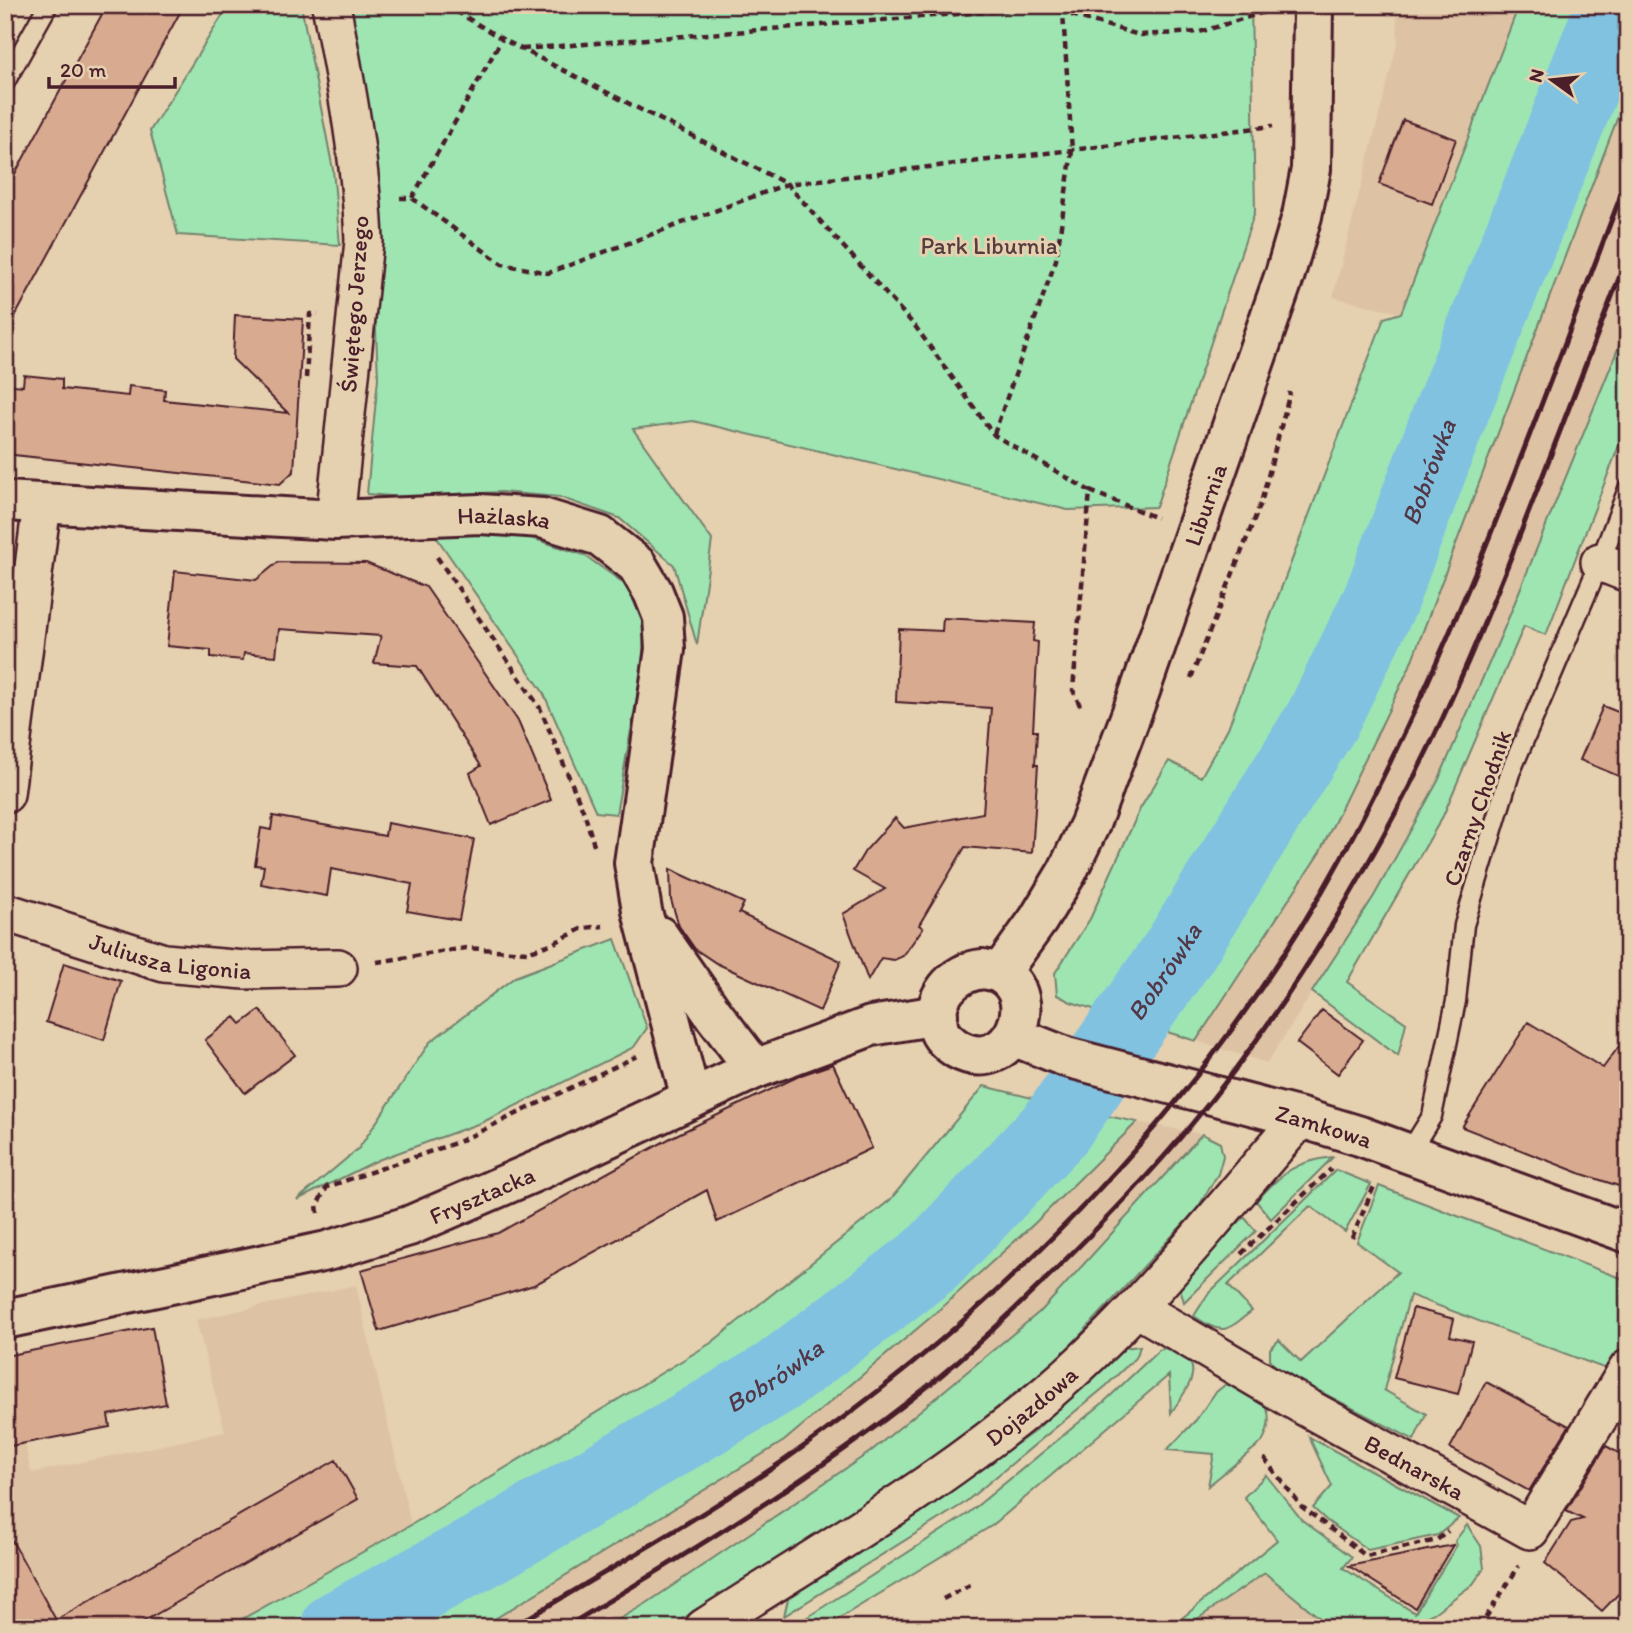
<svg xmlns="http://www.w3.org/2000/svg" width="1633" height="1633" font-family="Itim,sans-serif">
<rect width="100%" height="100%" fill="#e5d0af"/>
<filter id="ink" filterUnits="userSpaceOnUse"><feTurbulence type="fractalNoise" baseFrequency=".0143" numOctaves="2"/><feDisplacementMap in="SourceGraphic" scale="14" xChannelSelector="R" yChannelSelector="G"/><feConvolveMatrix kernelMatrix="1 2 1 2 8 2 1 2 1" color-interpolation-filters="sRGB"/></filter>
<g filter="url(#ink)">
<path fill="#dec2a4" d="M1396,5H1519L1400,313L1333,297L1398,41Z
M1628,90V324L1506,624L1438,781L1374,896L1267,1063L1196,1041L1320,852L1409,668Z
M1137,1122L1202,1134L1043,1309L870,1452L647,1603L604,1628H480L784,1441L931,1317L1035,1223Z
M356,1285L411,1525L226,1628H5V1356L7,1355L31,1473L225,1432L196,1320Z
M1265,1573L1332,1628H1184Z"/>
<path fill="#9ee5b2" stroke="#74826e" stroke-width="2" d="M229,5H301L333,170L340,245L178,235L150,131Z
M344,5H1251L1255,211L1156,507L1068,510L693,421L633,429L712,540L697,645L674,565L619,518L559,497L501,492L402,497L367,494L378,378L368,141Z
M1519,5H1628V90L1409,668L1320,852L1196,1041L1071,1002L1057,995L1055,973L1090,919L1140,809L1169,761L1201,777L1228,728L1384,318L1401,313Z
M1628,324V422L1546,635L1524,626L1443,816L1347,982L1406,1023L1398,1056L1312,992L1374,896L1438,781L1506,624Z
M510,531L584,555L625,584L645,617L642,669L616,814L596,812L543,692L435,535Z
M615,939L647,1028L634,1047L483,1122L378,1160L297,1200L359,1148L430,1042L515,977Z
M984,1086L1052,1103L930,1240L600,1464L411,1578L322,1628H226L411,1525L711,1343L890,1200Z
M1088,1112L1137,1122L1035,1223L931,1317L784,1441L480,1628H391L589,1522L837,1359L970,1245Z
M1202,1134L1220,1143L1223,1156L1218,1174L1197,1209L1060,1357L930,1462L668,1628H604L647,1603L870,1452L1043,1309Z
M1333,1157L1271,1219L1256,1201C1283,1173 1292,1162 1333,1157Z
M1336,1170L1371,1184L1345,1232L1310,1206L1228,1285L1252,1311C1225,1332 1224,1336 1194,1316L1208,1294Z
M1379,1186L1628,1281V1347L1614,1372L1410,1295L1384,1390L1426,1414L1414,1440L1282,1372L1270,1361V1349L1279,1340L1301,1362L1398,1272L1357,1242Z
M1244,1217L1256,1231L1184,1302L1180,1288L1187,1276Z
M1140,1346L1137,1356L1106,1386L963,1504L784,1616L789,1595L956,1487L1035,1431L1110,1358L1124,1348Z
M1166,1348C1172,1351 1181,1353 1186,1358C1204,1372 1179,1400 1171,1413L1169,1375L993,1525L823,1628L792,1627L966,1515L1104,1402L1159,1350Z
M1226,1384C1259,1387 1280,1409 1262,1442L1208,1486L1214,1454L1167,1450L1196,1420L1215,1393Z
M1309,1437L1459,1518L1438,1535L1368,1550L1326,1520L1313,1508L1332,1486Z
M1266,1475L1302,1520L1352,1557L1343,1568L1415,1613L1457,1545L1455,1541L1467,1525L1481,1546L1484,1568L1473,1584L1434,1613L1402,1628H1332L1265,1573L1184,1628H1170L1277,1540L1244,1497Z"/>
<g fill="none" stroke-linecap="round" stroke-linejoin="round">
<path stroke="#81c2e1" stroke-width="75" id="s1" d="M338,1628L491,1546L777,1377L932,1259L1055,1129L1178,953L1322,720L1380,601L1448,420L1614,5"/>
</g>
<path fill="#d8ab90" stroke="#4a1f2b" stroke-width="2" d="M107,5H184L5,335V192Z
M1403,120L1456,139L1432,204L1379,184Z
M235,315L303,319L294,471L280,484L5,454V384L23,386L24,375L62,379V389L128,396L129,386L165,390L164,400L288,413L233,359Z
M278,562L366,563L426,587L518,721L551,800L491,825L470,773L481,766L417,666L374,663L381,636L279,629L276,656L244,653L243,660L211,657V650L167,646L175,571L256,580Z
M943,618L1035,623L1033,641L1038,642L1033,731H1037L1035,765H1038L1032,853L965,847L919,925L923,928L903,956L894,960L881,958L868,980L843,914L885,889L853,871L865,851L895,818L904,828L983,813L991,708L896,702L899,629L942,631Z
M1603,706L1628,716V780L1580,760Z
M273,816L385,836L387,823L474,839L459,920L407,911L412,884L331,869L327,896L261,884L264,866L255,865L261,828L271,830Z
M670,869L744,903L739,913L841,961L820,1011L716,963L695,949L679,926L671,900Z
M64,963L121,981L104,1040L46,1022Z
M260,1010L295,1055L245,1093L205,1040L235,1017L241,1024Z
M1322,1010L1363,1040L1338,1074L1297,1043Z
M1528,1022L1603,1068L1628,1034V1189L1582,1174L1462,1127Z
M833,1064L872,1148L717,1222L707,1190L534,1285L379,1331L361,1270L498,1233L676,1135L801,1075Z
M1413,1308L1454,1319L1450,1336L1472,1341L1458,1394L1394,1378Z
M152,1327L166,1404L108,1415L110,1427L5,1447V1356Z
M1486,1382L1569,1426L1529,1491L1450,1448Z
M1606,1446L1628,1458V1584L1602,1611L1545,1563L1571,1522L1583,1519L1566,1511Z
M336,1460L358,1499L132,1628H5V1528L56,1620Z
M1453,1545L1415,1608L1349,1566Z"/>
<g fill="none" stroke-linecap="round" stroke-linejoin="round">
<defs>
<path id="service" d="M5,82L48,5
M1409,1153L1432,1116L1456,1001L1464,925L1510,773L1600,562L1628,489"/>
<g id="minor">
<path d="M331,5C346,84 361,162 364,241L335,520"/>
<path d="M1600,562L1628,573"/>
<path d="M5,794L42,504"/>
<path id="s2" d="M5,912L164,963L245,970L338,968"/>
<path id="s3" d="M1137,1308L1304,1406L1530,1530L1628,1369"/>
<path id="s4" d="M704,1628C828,1548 959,1473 1069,1374C1155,1296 1225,1204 1301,1118"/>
</g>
<g id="tertiary">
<path id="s5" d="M5,501L335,520L480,514L542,518L600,536L637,565L653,592L663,617L665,649L634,863L642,911L691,1099"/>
<path d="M659,936L714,1015L755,1069"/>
<path d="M983,969C988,970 995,971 999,973C1045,996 1010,1079 957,1049C951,1045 941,1037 939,1030C930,998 953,972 983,969Z"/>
<path id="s6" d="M1000,973L1038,920L1067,872L1090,824L1140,691L1285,274L1302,216L1311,169L1313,5"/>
<path id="s7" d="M1013,1036L1066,1057L1301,1118L1360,1136L1628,1233"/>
<path id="s8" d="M5,1319L327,1251L409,1226L541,1169L755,1069L871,1026L938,1015"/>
</g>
</defs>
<use href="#service" stroke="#4a1f2b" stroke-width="23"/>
<use href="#minor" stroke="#4a1f2b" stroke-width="42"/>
<use href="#tertiary" stroke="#4a1f2b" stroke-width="44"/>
<path stroke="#4a1f2b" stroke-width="4.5" stroke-dasharray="7 5" stroke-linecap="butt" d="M446,5L502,39L787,184L915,326L994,435L1090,491L1073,690L1082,710
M522,49L1045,7L1139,35L1200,32L1271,10
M5,130L15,112
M400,198H412L502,264L548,273L787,184L1273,126
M412,198L502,39
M306,378L310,314H318
M994,434L1056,260L1072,151L1063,13
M1090,491L1157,518
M437,557L540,708L585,815L594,845
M1191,678L1261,503L1290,392
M377,962L466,948L527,952L554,943L583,928L603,926
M318,1213L317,1205L327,1187L458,1142L637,1056
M1352,1238L1375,1184
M1241,1254L1331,1169
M1264,1458L1301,1506L1366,1556L1437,1540L1448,1531
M943,1599L970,1585
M1479,1628L1519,1566"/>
<use href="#service" stroke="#e5d0af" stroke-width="18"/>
<use href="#minor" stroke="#e5d0af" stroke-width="37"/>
<use href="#tertiary" stroke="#e5d0af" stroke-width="38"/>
<path stroke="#4a1f2b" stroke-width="5" d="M511,1628C603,1573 697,1520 786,1459C1009,1304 1210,1098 1341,858C1459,641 1539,407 1628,177
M564,1628C687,1554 810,1480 923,1390C970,1353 1013,1311 1056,1269C1103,1223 1149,1176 1191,1125C1270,1031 1339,919 1397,810C1449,713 1491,609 1531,506C1563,422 1596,339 1628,255"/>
</g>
</g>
<g text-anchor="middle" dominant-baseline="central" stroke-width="6" stroke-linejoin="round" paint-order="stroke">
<g font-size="24" fill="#573d3f" stroke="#e5d0af">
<text x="989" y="245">Park Liburnia</text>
</g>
<g font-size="24" fill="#4a1f2b" stroke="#e5d0af">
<text transform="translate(354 304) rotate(-86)">Świętego Jerzego</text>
<text stroke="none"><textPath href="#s6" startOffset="514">Liburnia</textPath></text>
<text stroke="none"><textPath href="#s5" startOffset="500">Hażlaska</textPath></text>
<text transform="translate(1477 808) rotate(-71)">Czarny Chodnik</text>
<text stroke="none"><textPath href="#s2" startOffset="172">Juliusza Ligonia</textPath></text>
<text stroke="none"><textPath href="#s7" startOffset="324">Zamkowa</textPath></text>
<text stroke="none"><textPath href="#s8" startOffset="494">Frysztacka</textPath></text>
<text stroke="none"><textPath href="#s4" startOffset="396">Dojazdowa</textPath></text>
<text stroke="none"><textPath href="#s3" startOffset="320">Bednarska</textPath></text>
</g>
<g font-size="26" font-style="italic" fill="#523746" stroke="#e5d0af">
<text stroke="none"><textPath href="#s1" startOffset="1638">Bobrówka</textPath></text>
<text stroke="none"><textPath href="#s1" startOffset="1071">Bobrówka</textPath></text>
<text stroke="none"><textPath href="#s1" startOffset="504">Bobrówka</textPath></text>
</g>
</g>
<rect width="1633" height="1633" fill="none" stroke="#e5d0af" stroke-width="28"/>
<rect x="14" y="14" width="1605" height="1605" fill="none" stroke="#4a1f2b" stroke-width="2.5" filter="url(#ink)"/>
<g transform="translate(1552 80) rotate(285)" stroke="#e5d0af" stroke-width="5" paint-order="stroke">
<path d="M0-5L12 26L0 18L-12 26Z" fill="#4a1f2b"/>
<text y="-10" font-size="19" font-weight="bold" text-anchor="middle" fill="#4a1f2b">N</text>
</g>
<path d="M49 77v10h126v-10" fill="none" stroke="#4a1f2b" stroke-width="3.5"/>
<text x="60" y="77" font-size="21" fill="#4a1f2b" stroke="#e5d0af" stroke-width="5" paint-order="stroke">20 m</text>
</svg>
